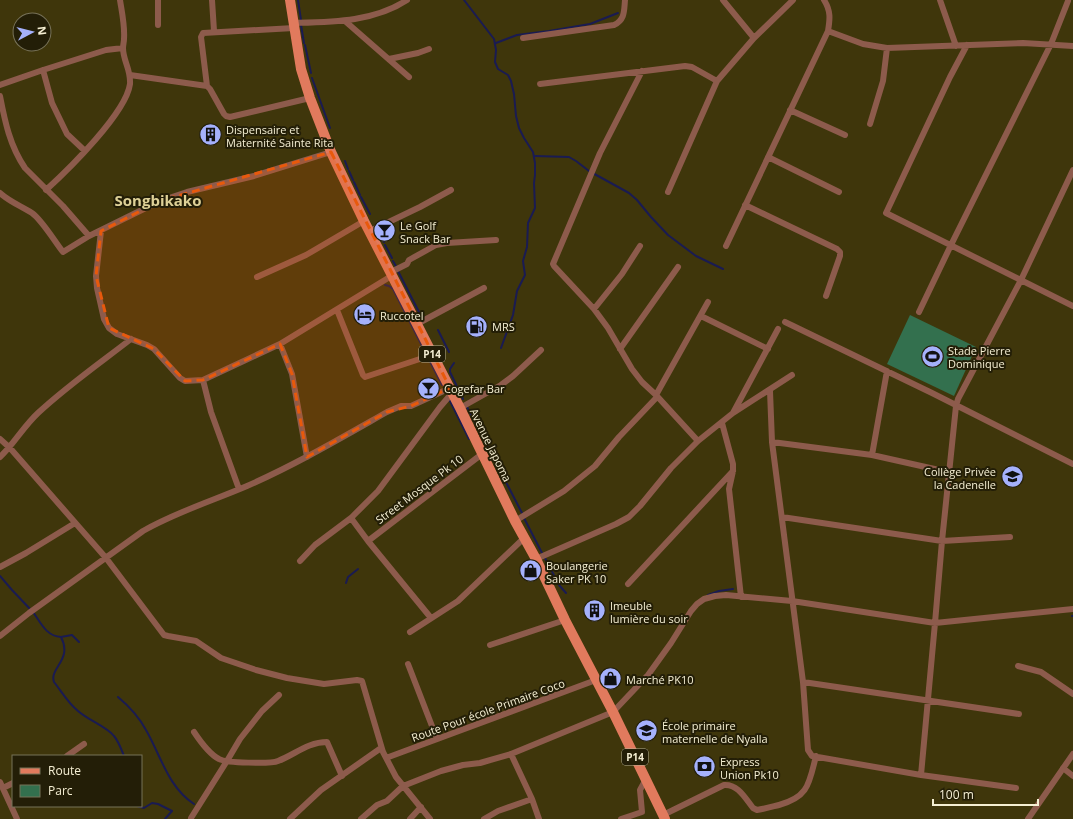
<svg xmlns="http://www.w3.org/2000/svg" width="1073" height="819" font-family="'Open Sans',sans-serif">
<rect width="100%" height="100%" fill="#3f360b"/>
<path fill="#33704e" d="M910,315L976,347L954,396L887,364Z"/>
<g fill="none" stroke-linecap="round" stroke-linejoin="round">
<path stroke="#1a1b52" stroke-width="2" d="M298,0L301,20
M464,0L494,39L496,50L495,62L498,69L508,75L511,81L514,94L516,116L519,128L524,138L533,152L535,163V175L534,183L535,208L528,223L527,247L523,261L525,275L517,291L513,315L501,348
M301,25L304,43
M496,43L517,35L549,31L590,24L618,13
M305,45L311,73
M312,78L330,128
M535,156L569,157L576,161L589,171L629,193L637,200L651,217L668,235L696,256L723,269
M345,161L348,169
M349,171L353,180
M354,182L360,195
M361,197L370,214
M378,231L384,242
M385,245L392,258
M393,261L397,268
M398,271L420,314L425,318
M385,285L389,286L393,289L442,385
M438,330L449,352
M454,363L450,369V372L463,399
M450,401L469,439
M467,407L522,513
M524,518L542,553
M545,558L559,585L566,593
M0,576L12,590L31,610
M346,583L348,577L358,569
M708,595L719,591L733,589
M33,612C41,623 46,636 61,637
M1072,616H1073
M61,637C73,660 49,668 54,682C62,692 68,703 78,711C88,720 107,727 114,736C119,742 121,749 124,756
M61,637L72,635L79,642
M118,697C130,707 139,717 146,730C161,756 168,787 194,804
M137,806L144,808L152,803L158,804L172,811L165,819"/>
<path stroke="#8d5b4c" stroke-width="6" d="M158,0V25
M212,0L214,31
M723,0L754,38
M940,0L956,46
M345,21L409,77
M293,23C331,22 374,22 407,0
M828,31L863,44L887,48L1023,43L1073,46
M523,38L614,25C625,20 624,11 625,0
M967,45L950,77L886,213L1073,306
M389,59L418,53L429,49
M43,70L52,103L67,134L85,151
M642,71L600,153L553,264L554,266L594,309L608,328L632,369L642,382L656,395L698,441
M130,75L207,86L210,89L224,114L226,116L230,117L310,98
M540,84L685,66L692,67L717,81
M0,85L43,70L106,50L123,48
M207,86L201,37L203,33L294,28
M0,96C5,122 10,146 25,168L63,206L89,236
M790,110L845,135
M870,124L883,81L887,48
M768,157L839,192
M46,190C69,169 126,113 130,84C131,69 123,61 123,48C123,45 124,42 124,39C125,26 122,13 120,0
M668,192L717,81L754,38L793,0
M0,193C10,202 21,206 32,213C42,220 55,242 63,252L89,236L160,201L187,192L254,176L331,152
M745,205L837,249L840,252V256L826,296
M101,231L96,276L97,288L104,319L109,328L117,334L147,345L154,349L180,378L185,381L203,380L280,344L393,275
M370,231L420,207L451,190
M726,246L828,31C830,19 831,11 824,0
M391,272L407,264L409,260L436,245L447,243L496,240
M257,277L306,255L364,221
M594,309L622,274L640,246
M337,310L363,375L365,377L432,355
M919,312L951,245L1051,44L1068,1
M701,316L768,349
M785,322L932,393L1073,464
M417,324L484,288
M280,344L292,374L307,457
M620,349L678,267
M203,380L211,412L239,489
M770,391L772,442
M656,395L708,302
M460,408L501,385L513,376L541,350
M733,413L792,375
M722,423L733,464V471L729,489L741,597
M0,439L10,448L106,558L164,635L168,636L196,641L221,658L256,670L287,678L324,684L357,680L362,681L383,752L396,777L430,819
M872,455L887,371
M0,457C14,444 23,427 38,413C67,386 100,363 131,339
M948,472L872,455L772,442L803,682L808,750L812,756L921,775L1016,788
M782,517L942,541L1010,537
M351,518L368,541L431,618
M515,521L564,491L595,466L619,437L657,397
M368,541L482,454
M536,559L616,524L629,517L640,506L671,468L698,441L733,413L778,329
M300,561L315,545L351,518L378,491L440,407L452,393
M0,567L26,553L75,523
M628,584L733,471
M410,632L458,601L524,538
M0,636L29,613L143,531C176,512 212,501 247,486C295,465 341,438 387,412L401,406H411L450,388
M490,645L565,620
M408,664L437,739
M1018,666L1041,672L1073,694
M803,682L1019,714
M194,732C200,741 209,754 219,759C226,763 271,764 278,761C294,755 308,742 327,742L342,776
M511,754L532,799L539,819
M67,756L84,744
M386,758L596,680
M1063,768L1073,776
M921,775L935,623L942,541L956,406L958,399L1021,280L1073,170
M0,782L17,819
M3,788L13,783
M663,815L724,785C738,784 745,798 753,808L757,810C764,809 771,807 779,805C809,797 809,783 816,756
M191,818L227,761L240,739L262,711L279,695
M290,819L321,790L381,748
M361,819L377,805L387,801L403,786L441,771L463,765L480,763L511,754L613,712L648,675L671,643L691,611L697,604L704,599L715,596L726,595L792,601L935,623L1073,609
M410,819L421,807
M484,819L498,811L532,799
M621,819L642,812L640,790L646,779
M1028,819L1073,754"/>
<path stroke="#e17a5d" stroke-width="10" d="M290,0L301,69L310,98L331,152L364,221L460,408L515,521L536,559L565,620L613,712L665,819"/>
</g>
<path fill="#e8590c" fill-opacity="0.2" stroke="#e8590c" stroke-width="3" stroke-dasharray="8 5" stroke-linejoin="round" d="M331,152L450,388L411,406L387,412L307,457L292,374L280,344L203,380L185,381L154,349L109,328L96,276L101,231L160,201Z"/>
<defs>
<symbol id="building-disc" viewBox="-11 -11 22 22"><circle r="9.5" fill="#a5b1fc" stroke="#231e07"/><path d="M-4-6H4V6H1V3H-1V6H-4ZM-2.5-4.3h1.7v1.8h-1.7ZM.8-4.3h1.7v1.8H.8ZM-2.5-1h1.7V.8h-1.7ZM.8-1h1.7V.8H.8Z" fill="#111"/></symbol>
<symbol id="bar-disc" viewBox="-11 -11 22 22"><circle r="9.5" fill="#a5b1fc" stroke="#231e07"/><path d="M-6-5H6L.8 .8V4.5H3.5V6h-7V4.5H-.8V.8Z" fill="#111"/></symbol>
<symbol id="hotel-disc" viewBox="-11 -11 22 22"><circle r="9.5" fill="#a5b1fc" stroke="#231e07"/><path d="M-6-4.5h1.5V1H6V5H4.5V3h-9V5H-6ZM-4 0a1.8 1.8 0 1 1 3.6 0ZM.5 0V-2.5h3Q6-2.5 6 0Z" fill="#111"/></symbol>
<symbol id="fuel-disc" viewBox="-11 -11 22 22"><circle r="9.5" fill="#a5b1fc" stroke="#231e07"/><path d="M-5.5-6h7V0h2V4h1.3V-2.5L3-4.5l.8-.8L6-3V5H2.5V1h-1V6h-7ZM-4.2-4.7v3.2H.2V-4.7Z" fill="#111"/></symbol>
<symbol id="stadium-disc" viewBox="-11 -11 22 22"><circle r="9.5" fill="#a5b1fc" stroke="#231e07"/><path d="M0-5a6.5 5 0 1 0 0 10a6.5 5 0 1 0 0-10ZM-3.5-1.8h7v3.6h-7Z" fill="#111"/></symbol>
<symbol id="school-disc" viewBox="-11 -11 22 22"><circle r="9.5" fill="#a5b1fc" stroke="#231e07"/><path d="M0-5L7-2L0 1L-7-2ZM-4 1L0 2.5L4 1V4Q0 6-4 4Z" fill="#111"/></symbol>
<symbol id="shop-disc" viewBox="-11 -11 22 22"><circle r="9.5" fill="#a5b1fc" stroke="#231e07"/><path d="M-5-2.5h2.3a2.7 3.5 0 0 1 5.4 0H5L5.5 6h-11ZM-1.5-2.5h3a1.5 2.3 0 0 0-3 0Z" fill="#111"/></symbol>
<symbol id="bank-disc" viewBox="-11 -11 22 22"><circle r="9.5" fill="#a5b1fc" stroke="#231e07"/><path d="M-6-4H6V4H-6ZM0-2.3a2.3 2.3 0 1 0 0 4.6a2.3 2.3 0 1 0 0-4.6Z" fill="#111"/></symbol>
</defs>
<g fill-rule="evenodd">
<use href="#building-disc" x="198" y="122" width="25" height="25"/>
<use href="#bar-disc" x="372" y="218" width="25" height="25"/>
<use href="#hotel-disc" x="352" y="302" width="25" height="25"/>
<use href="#fuel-disc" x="464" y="314" width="25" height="25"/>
<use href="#stadium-disc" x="920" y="344" width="25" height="25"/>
<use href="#bar-disc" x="416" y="376" width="25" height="25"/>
<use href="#school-disc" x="1000" y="464" width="25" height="25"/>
<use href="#shop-disc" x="518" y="558" width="25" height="25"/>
<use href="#building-disc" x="582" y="598" width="25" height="25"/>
<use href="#shop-disc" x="598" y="666" width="25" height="25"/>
<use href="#school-disc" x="634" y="718" width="25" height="25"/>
<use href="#bank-disc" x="692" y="754" width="25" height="25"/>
</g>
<g text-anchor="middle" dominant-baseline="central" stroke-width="4" stroke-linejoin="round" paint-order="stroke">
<g fill="#231e07" stroke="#b6b096" stroke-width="1">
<rect x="419" y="346" width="26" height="16" rx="3"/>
<rect x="622" y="749" width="26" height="16" rx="3"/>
</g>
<g font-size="10" font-weight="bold" fill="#f5efd3">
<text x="432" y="354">P14</text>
<text x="635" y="757">P14</text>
</g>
<g font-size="11" fill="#f5efd3" stroke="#231e07" text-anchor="start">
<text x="226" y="129">Dispensaire et<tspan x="226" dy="13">Maternité Sainte Rita</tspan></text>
<text x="400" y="225">Le Golf<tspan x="400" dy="13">Snack Bar</tspan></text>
<text x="380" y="315">Ruccotel</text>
<text x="492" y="326">MRS</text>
<text x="948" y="350">Stade Pierre<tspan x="948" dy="13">Dominique</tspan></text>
<text x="444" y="388">Cogefar Bar</text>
<text x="996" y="471" text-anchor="end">Collège Privée<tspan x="996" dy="13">la Cadenelle</tspan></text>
<text x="546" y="565">Boulangerie<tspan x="546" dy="13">Saker PK 10</tspan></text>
<text x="610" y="605">Imeuble<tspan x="610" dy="13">lumière du soir</tspan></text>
<text x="626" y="679">Marché PK10</text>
<text x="662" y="725">École primaire<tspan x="662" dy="13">maternelle de Nyalla</tspan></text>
<text x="720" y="761">Express<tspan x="720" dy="13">Union Pk10</tspan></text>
</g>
<g font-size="11" fill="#f5efd3" stroke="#231e07">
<text transform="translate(491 445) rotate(64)">Avenue Japoma</text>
<text transform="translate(419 489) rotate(-37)">Street Mosque Pk 10</text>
<text transform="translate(488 710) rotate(-20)">Route Pour école Primaire Coco</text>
</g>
<g font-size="15" font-weight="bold" fill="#ded197" stroke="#231e07">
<text x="158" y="200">Songbikako</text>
</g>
</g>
<rect x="12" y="755" width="130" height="52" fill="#231e07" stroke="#777259"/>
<rect x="20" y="768" width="20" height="6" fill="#e17a5d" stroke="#777259"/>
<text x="48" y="775" font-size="12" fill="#f5efd3">Route</text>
<rect x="20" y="785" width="20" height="12" fill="#33704e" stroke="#777259"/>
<text x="48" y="795" font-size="12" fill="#f5efd3">Parc</text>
<g transform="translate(32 32) rotate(83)"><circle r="19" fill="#231e07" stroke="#777259"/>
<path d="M0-3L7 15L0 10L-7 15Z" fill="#a5b1fc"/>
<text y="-6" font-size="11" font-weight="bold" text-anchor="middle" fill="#f5efd3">N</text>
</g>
<path d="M933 799v6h105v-6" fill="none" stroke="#f5efd3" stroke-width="2"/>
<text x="939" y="799" font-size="12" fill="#f5efd3" stroke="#231e07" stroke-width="3" paint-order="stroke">100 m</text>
</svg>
